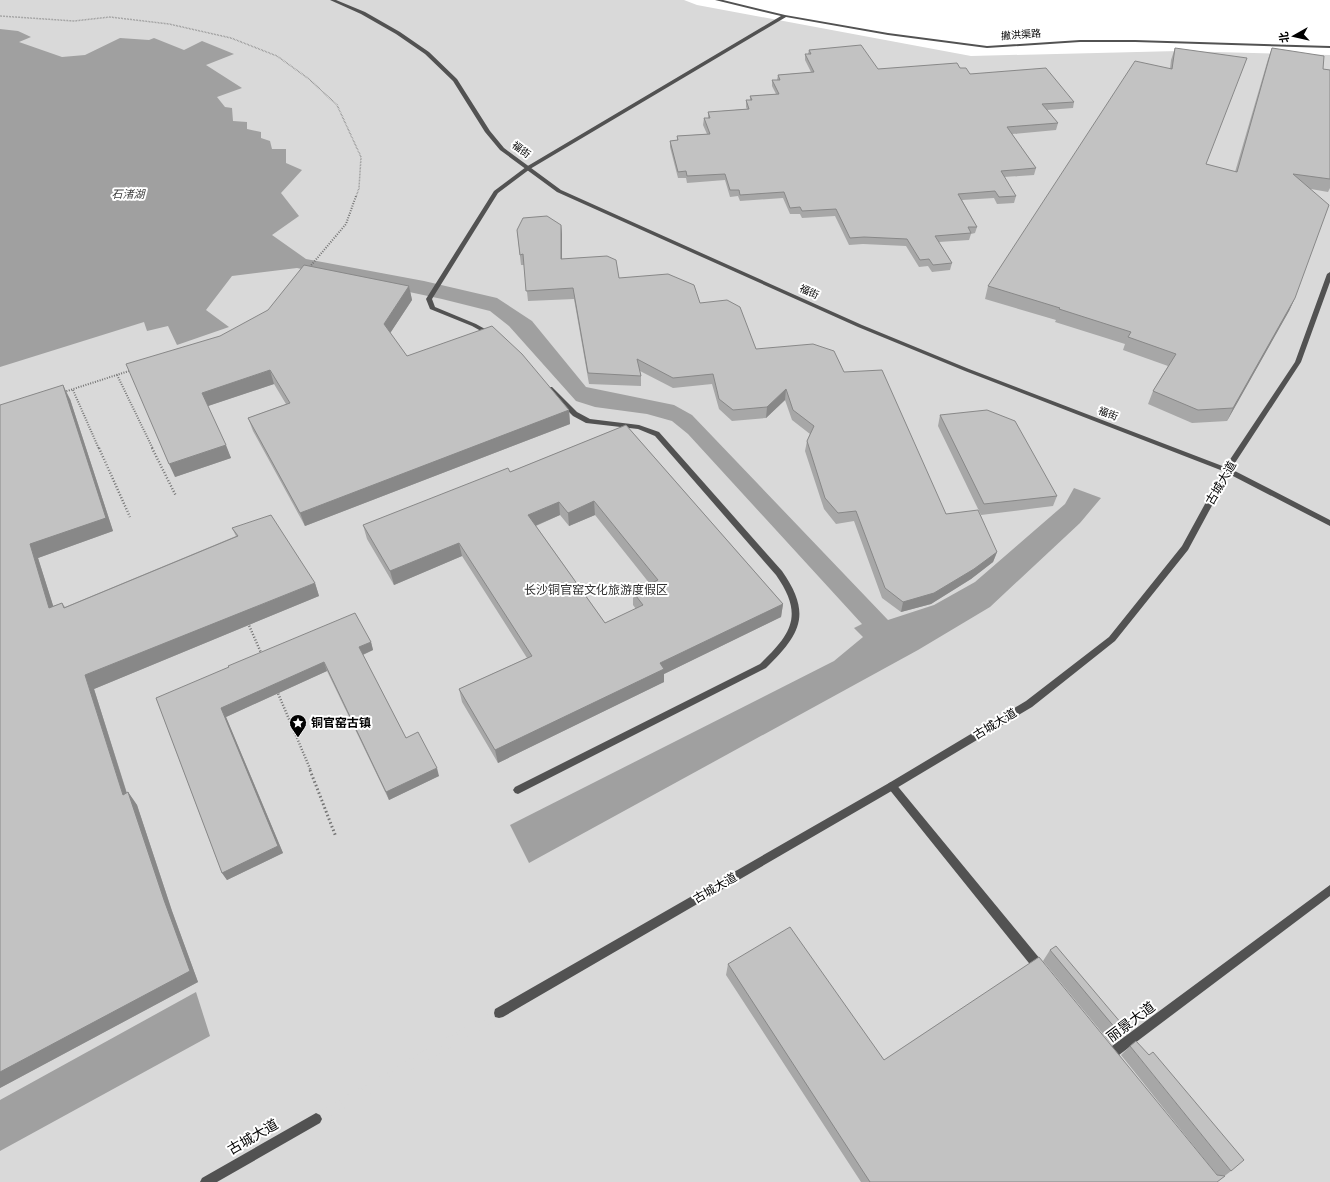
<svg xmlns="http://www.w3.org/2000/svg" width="1330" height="1182" font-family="'Varela Round','Noto Sans SC',sans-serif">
<rect width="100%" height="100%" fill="#fff"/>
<path fill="#d9d9d9" d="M0,0H684L697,5L971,56L1178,51L1330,55V1182H0Z"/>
<path fill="#a0a0a0" d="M0,29L18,31L31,37L19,42L62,57L85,55L120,38L149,40L154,38L184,50L202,41L234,54L206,65L242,88L217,97L225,107L232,108L233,121L247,122V129L261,132V138L270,141L272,149H286V163L302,170L281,193L299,216L272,235L306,259L424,281L497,298L532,321L586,387L674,405L692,415L888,620L934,605L975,582L1065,504L1074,488L1101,498L1080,523L990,607L918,650L529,863L510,825L834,661L863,637L854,628L862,624L688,434L672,421L647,414L595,407L576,401L509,326L490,311L442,299L297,268L232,276L206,310L229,327L177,345L168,326L147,331L144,322L0,367Z
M196,992L210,1036L0,1151V1100Z"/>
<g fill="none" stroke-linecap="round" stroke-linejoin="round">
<path stroke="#d9d9d9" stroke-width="10" stroke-dasharray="10 5" stroke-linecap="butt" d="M316,1119L499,1013"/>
<path stroke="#747474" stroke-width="1.5" stroke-dasharray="0.5 1" stroke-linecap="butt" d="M0,16L74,21L110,17L169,24L231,38L277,56L309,79L337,105L361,157L359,188L356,197"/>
<path stroke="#747474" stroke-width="2" stroke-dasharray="1 1.5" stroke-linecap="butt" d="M308,269L346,224L356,196
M117,375L153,449
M73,390L99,449
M64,392L132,370"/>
<path stroke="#747474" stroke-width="2.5" stroke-dasharray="1 2" stroke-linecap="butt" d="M99,448L130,517
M152,448L176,496
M248,623L262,655
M277,691L311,771"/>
<path stroke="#747474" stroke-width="3" stroke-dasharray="1.5 2.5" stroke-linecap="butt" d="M310,770L336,837"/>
<path fill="#525252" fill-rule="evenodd" d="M715,0H723L785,15L888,33L987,46L1080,40H1135L1330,46V48L1135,42H1080L987,48L888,35L786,17L530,169L498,193L432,299L435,307L476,324L494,334V336H490L472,326L430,309L426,299L494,191L526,167L781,16Z
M548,387H552L577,412L590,419L639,425L659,432L782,571C812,614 801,634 766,668L518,794L515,793L513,790L515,787L760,664C792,633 804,615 776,575L655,436L638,429L586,423L573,416L548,391Z
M892,782L895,783L1045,965L1046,969L1045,973L1041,974L1037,973L889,789L887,786L889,783Z
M1330,885V896L1115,1058L1111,1059L1107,1058L1103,1050L1104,1046L1108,1045L1112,1046Z
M316,1113L320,1115L322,1119L320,1123L217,1182H200L202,1178Z"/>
<path fill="#525252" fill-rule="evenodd" d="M330,0H336L365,12L400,32L429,52L457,79L490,131L504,148L561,190L862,325L969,369L1225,467L1295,362L1327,274L1330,272V282L1301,362L1231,469L1330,520V526L1229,474L1188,550L1115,641L1032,707L895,789L503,1017L499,1018L495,1017L494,1013L495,1009L889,783L1026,701L1109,637L1182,546L1223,471L965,371L858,327L557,192L500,150L485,132L453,81L425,54L396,34L361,14Z"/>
</g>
<path fill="#a7a7a7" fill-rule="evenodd" d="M1175,48L1206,164L1235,172L1268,59L1272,48L1323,69L1330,70V188L1328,192L1311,189L1295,298L1289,311L1227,421L1192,423L1148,404L1153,391L1168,366L1123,350L1125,344L1055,322L1056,320L985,299L988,286L1170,69L1171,60Z
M809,50L878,69L960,68L970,74L1074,102L1073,108L1047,110L1058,123L1056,130L1012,134L1036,168L1034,175L1004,177L1016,196L1014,203L997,204L994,198L962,200L977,227L975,233L971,234L969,240L939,242L952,263L950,270L932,272L928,266L919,267L906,246L863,244L849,245L835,216L802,218L800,214H790L783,198L740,201L738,196L730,197L725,180L687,183L686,178H678L670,147V141L677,140V136L707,134L703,125L704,118H708V112L747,109L746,107V100H750V96L776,94L772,86V80H777L778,75L811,72L805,60V54H808Z
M561,225L562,235V259L619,278L700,303L756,349L844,372L946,514L997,552L993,562L971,579L931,604L901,612L882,598L854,521L836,524L824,509L805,451L807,441L810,434L792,420L785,400L766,418L732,421L719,409L712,384L673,388L640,371L641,376V386L589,384L574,299L528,301L524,265H521L517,230Z
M409,286L412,300L390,333L407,356L569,410L570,424L305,526L253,431L248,418L286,404L274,384L208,406L231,458L175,477L220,336Z
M70,399L113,531L38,558L53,606L62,603L65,607L236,536L232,528L315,583L319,596L94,689L127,793L128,792L137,805L172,911L198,982L0,1088V405Z
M940,415L1057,496L1053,506L981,515L938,426Z
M626,425L783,604L781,617L664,674V682L498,763L462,702L459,689L527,658L462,556L394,585L367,539L363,525L510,472ZM560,515L569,526L595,515L650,584L633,592V605L636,609L605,623L536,526Z
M371,642L373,650L363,655L406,738L439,776L389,800L327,671L226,717L283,853L227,880L222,873L156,698Z
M1050,950L1127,1030L1119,1040L1112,1045L1043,961Z
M728,964L884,1060L1217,1175L1121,1055L1130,1046L1231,1171L1217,1182H861L726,975Z"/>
<path fill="#888" d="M561,225L562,235V270L561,259Z
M409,286L412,300L387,338L384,324Z
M1295,298L1289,311L1227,421L1233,408Z
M270,370L274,384L208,406L202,393Z
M63,385L70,399L113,531L38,558L58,621L49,608L30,544Z
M786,389L785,400L766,418L767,407Z
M569,410L570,424L305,526L300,513Z
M226,445L231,458L175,477L169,464Z
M594,501L595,515L569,526L568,513Z
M559,502L560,515L530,528L528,515Z
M459,543L462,556L394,585L390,571Z
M997,552L993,562L971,579L931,604L901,612L903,602Z
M315,583L319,596L94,689L131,807L123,795L85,675Z
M783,604L781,617L664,674V682L498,763L495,750L660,663Z
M371,642L373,650L362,655L359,647Z
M324,662L327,671L226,717L283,853L227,880L222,873L221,708Z
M437,768L439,776L389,800L386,792Z
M128,792L137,805L172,911L198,982L0,1088V1072L164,900Z
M1127,1030L1119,1040L1112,1045L1121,1035Z"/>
<path fill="#c2c2c2" stroke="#888" fill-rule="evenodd" d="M861,45L878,69L957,63L960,68H966L970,74L1046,68L1074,102L1042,104L1058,123L1007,127L1036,168L1001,171L1016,196L999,197L995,191L958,194L977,227H968L971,233L935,236L952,263L933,265L929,259L920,260L907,239L864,237L850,238L836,209L802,211L800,207L790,208L784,192L740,195L739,190H730L725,174L687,176L686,171L678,172L670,141L678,140L677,136L710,134L704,118H710L708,112L749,109L746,100H752L750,96L779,94L772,80H780L778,75L814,72L805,54H811L809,50Z
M1175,48L1247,58L1206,164L1237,172L1272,48L1324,56L1323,69L1330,70V179L1293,174L1329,205L1295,298L1233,408L1198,410L1153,391L1176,354L1128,337L1131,332L1059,309L1060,308L988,286L1135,61L1172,69Z
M547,216L561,225V259L607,256L616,260L619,278L668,274L694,285L700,303L727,300L740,307L756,349L813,344L834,351L844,372L882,370L946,514L978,510L997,552L974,569L934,593L903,602L885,588L856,511L838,513L825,498L807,441L814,426L793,410L786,389L767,407L733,410L719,399L713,374L673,378L637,359L641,376L588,373L573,288L526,291L523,254L520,255L517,230L523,218Z
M304,265L409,286L384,324L407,356L492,326L522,354L569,410L300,513L248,418L290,403L270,370L202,393L226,445L169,464L126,364L220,336L268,310Z
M63,385L106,518L30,544L49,608L62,603L64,608L238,536L232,528L271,515L315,583L85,675L123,795L128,792L164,900L190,971L0,1072V405Z
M987,410L1015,421L1057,496L984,504L940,415Z
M626,425L783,604L660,663L664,669L495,750L459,689L532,656L459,543L390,571L363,525L508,468L510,472ZM594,501L658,580L633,592L643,605L605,623L528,515L559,502L568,513Z
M355,613L371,642L359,647L406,738L418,732L437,768L386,792L324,662L221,708L278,846L222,873L156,698L229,667L228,666Z
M790,927L884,1060L1039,957L1217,1175L1225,1176L1217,1182H870L728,964Z
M1056,946L1127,1030L1121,1035L1050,950Z
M1136,1041L1149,1055L1153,1052L1244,1160L1231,1171L1130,1046Z"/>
<defs>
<symbol id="sight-pin" viewBox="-11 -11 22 30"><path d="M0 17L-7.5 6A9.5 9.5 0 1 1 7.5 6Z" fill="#000" stroke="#fff"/><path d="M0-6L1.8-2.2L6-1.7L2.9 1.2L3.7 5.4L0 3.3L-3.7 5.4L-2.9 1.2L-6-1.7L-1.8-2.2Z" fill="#fff"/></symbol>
</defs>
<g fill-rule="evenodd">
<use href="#sight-pin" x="288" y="713" width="20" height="27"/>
</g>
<g text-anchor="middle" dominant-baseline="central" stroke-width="4" stroke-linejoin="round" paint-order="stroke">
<g font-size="10" fill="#000" stroke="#fff">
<text transform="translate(1021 35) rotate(-4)">撇洪渠路</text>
<text transform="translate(521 150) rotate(36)">福街</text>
<text transform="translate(809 292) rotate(24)">福街</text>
<text transform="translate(1108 414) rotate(21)">福街</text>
</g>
<g font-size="11" font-style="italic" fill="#414141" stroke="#fff">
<text x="128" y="194">石渚湖</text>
</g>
<g font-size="12" fill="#000" stroke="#fff">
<text transform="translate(1221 483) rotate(-60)">古城大道</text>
<text transform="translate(995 724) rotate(-31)">古城大道</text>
<text transform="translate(715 888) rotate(-30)">古城大道</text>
</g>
<g font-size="12" fill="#303030" stroke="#fff">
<text x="596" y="590">长沙铜官窑文化旅游度假区</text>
</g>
<g font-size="12" font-weight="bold" fill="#000" stroke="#fff" text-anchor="start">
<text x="311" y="723">铜官窑古镇</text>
</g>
<g font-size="14" fill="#000" stroke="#fff">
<text transform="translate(1131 1022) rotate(-37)">丽景大道</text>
<text transform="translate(253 1137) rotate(-30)">古城大道</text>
</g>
</g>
<g transform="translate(1294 36) rotate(262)" stroke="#ffffff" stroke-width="3" paint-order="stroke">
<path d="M0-3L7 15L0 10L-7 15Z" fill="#000000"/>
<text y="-6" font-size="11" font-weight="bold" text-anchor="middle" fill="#000000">北</text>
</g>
</svg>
